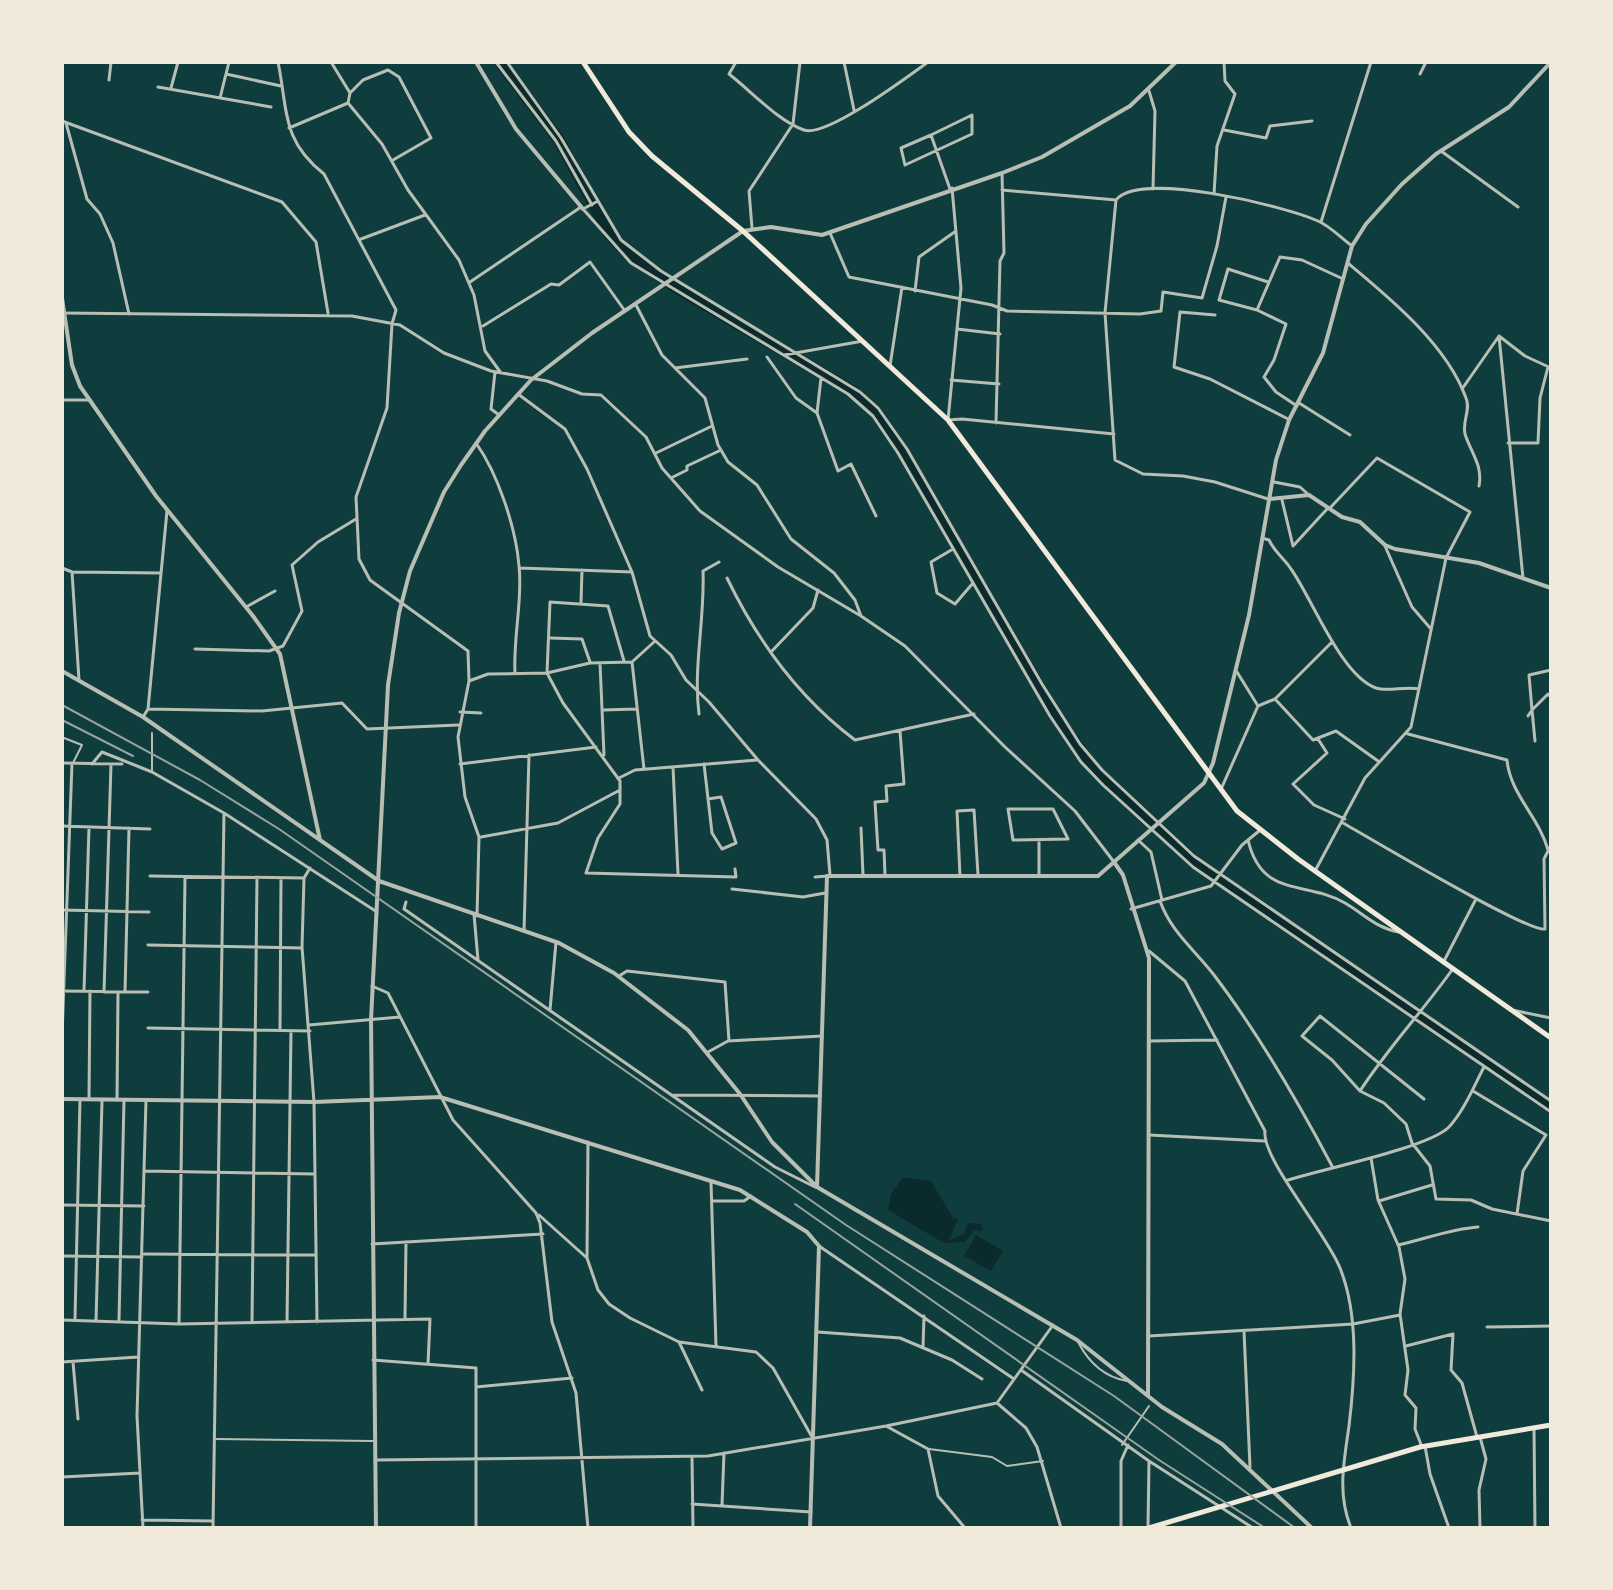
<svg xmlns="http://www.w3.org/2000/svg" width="1613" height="1590" font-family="Signika,sans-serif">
<rect width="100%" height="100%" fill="#0f3d3e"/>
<path fill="#0a2a2b" d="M903,1177L931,1181L953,1218L958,1219L949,1240L964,1234L968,1223L981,1224L983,1231L974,1230L965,1242L944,1243L888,1210L891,1194Z
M976,1235L1003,1251L991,1271L964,1256Z"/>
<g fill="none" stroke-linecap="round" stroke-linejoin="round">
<path stroke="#0a2a2b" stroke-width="12" d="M500,62L559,140L611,236L628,254L677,288L852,391L874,410L901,448L1057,718L1095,770L1196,863L1551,1107"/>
<path stroke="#b8beb3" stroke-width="2" d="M64,738L82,745L73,763
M1078,1342C1089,1363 1104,1377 1127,1381"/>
<path stroke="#b8beb3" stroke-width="2" d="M152,771V733
M216,1439L373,1441
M1122,1445L1149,1406
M929,1449L992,1457L1007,1466L1043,1461"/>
<path stroke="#b8beb3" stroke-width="3" d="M278,62C288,110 281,140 324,174L396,310L392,324L387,408L356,497L359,559L370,580L468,651L469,681L458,737L465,797L479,837L477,916
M331,62L350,93L348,103L382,144L408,190L459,260L474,295L485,351L501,373
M496,62L556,141L592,205
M507,62L561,138L621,240L661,271L860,392L878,408L907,449L1042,684L1080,744L1102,770L1194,856L1551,1101
M736,62L729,74C751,91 778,121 804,130C826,138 907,77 928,62
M844,62L854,110
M226,74L281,86
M1420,74L1426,62
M109,80L111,62
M158,87L271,107
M171,88L178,62
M1149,91L1155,111L1153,189
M350,93L363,80L388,70L399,77L431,138L393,160
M220,98L229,62
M62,121L282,202L316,242L328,313
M66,123L87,199L100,214L113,243L129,314
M289,128L348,103
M1224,130L1266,138L1270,126L1312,121
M931,135L972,115V134L905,165L901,148L931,135L950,189
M1441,151L1518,207
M952,188L961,288L948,420L962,419L1114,434
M1002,190L1116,200
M1214,194L1217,146L1235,94L1225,81L1224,62
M598,201L583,209L631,263L848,394L873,416L898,453L1050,716L1081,762L1103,785L1193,867L1551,1112
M1321,222L1371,62
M752,228L749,191L793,124L800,62
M830,233L849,277L992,305L1007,311L1140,314L1161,311L1163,292L1202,298L1217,246L1226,197
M361,239L425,215
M1349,264C1391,299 1447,345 1466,398C1471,410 1462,421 1465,434C1471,453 1483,465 1479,486
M470,282L581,207
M1268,282L1228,269L1219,300L1257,310L1280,257L1302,260L1341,278
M915,291L919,257L956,231
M636,305L662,355L705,398L718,445L728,462L757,485L791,539L834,573L855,600L861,616L905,646L1005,747L1075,811L1114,862
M1257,310L1286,324L1274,360L1264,377L1276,392L1297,406
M62,313L352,316L400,325L444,353L491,371L547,381L582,394L601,395L646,437L662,468L700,511L778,567L861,616
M1215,315L1180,312L1174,367L1210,379L1288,419
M483,326L551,284L559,285L590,262L625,311
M957,329L1000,334
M1499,336L1523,578
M784,355L863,341
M767,357L796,398L817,413L838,471L851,464L876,516
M890,366L902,287
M675,368L747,359
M495,372L491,409L499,415
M951,380L999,384
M1462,389L1499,336L1525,356L1551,368
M518,394L565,429L587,469L632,572L650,636L671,655L686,680L709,702L758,760L816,819L827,840L830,875
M62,400H90
M1299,403L1350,435
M817,413L821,378
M996,423L1000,261L1004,253L1002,173
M476,443C498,474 516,528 519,566C523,599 513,637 515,673
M1508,443H1538L1540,398L1548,367
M656,453L712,426
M671,478L687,470V466L721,450
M1274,482L1300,487L1309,495
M1268,499L1215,482L1183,476L1143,474L1115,460L1105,313L1116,200C1140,170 1284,206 1318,221C1330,226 1341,238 1352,246
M1282,500L1293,546L1328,508
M1262,538L1269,540C1275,553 1284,558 1291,569C1312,598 1341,676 1376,688C1388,692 1405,686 1419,689
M1385,546L1412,607L1431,629
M953,549L931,562L937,593L955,604L973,583
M62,568L72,572L160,573
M520,568L632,572
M72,572L79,680
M727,578C758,642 798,697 855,740L974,714
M581,602L582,570
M246,607L275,591
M550,638L582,639L590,662
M195,649L269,651L283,646L302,611L292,565L318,542L356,519
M771,652L813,608L818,590
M624,661L608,606L550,602L547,673L563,703L620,781V804L598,838L586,873L736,877L735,869
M632,662L644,769
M600,663L604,755
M1551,670L1529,675L1532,710L1548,694L1551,697
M1237,672L1258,706
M469,681L488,674L547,673L590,663L632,662L654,642
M1275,699L1313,740L1336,731L1378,761
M148,709L262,711L342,703L367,729L458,725
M604,710L636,709
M460,712L481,713
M699,714C693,667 705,619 703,571L719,562
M1528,716L1532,710L1535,741
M143,717L148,709L167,511
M62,732V755
M1408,734L1507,760C1510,794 1539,817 1548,850
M1318,739L1327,753L1293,784L1314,805L1345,819
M62,763L122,764
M92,764L102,752L152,772L224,813L377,912
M460,764L596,747
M704,764L712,833L722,849L736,843L721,797L708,799
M673,767L678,874
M619,778L635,770L757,760
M1222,787L1258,706L1275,699L1332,642
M1008,809H1053L1068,839L1013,840Z
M1343,823C1370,838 1528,933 1545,929L1544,859L1551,845
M62,826L150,829
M861,828L863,875
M481,837L558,823L620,790
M1039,840V876
M1138,840L1151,852L1162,900
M1248,840C1262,899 1305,880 1345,903C1364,914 1376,928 1399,932
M310,868L304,878L302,947L314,1102L317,1322
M1315,871L1365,778L1411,727L1446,558L1470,512L1377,458L1330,508
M885,875L884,850H878L875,802L887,801L886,786L904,784L900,731
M150,876L304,878
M960,876L957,811L974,810L978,875
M815,877L827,876
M732,889L803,897L825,893
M1160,901C1171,932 1195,950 1214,975C1259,1034 1297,1100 1332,1166
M406,902L404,909L775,1167L815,1187
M1131,909L1211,886L1242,845L1259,831
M62,910L149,912
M474,914L478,960
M524,931L529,755
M148,945L302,948
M1149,951L1185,981L1265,1131C1261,1158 1327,1234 1340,1268C1359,1315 1355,1376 1349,1426C1344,1462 1337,1493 1351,1528
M1443,963L1476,899
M1452,970C1422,1012 1388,1048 1360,1091L1384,1103L1406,1124L1412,1143L1430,1166L1436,1199L1471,1200L1492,1209L1551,1221
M619,976L627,971L725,982L729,1041
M372,986L388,993L453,1120L536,1213L540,1223L552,1322L576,1393L588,1528
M62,991L148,992
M84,991L89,827
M104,992L111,764
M125,992L129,828
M550,1010L556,942
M1512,1010L1551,1018
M309,1025L400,1017
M148,1028L310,1031
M280,1030L281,878
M62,1036L72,763
M1149,1041L1217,1040
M708,1052L728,1041L822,1036
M1360,1091L1332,1060L1302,1036L1320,1016L1424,1099
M1473,1091L1546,1135L1523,1171L1517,1214
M671,1095L820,1096
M89,1099L90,991
M117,1100L118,992
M1149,1135L1264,1141
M588,1142L587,1258L598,1290L609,1304L630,1318L679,1342L756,1352L773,1368L812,1437
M1371,1158L1378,1200L1399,1247L1405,1279L1400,1314L1408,1370L1405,1395L1416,1408L1415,1429L1422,1447
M145,1171L315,1174
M1288,1180C1322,1169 1428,1148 1449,1127C1464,1111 1474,1086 1484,1067
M711,1182L716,1346
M712,1201H744L751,1196
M1379,1201L1432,1185
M62,1205L144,1206
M539,1215L587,1258
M372,1244L543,1234
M1398,1245C1426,1239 1450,1229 1478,1227
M819,1246L1014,1379
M144,1254L316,1255
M62,1256L142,1257
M405,1318L406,1242
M75,1319L80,1099
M62,1320L179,1324L430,1319L428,1364
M119,1320L124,1100
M96,1321L102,1101
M287,1322L291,1031
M252,1323L257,878
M179,1324L185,877
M1487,1327L1551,1326
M1244,1331L1250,1467
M818,1332L900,1338L952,1360L982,1379
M1149,1336L1353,1324L1400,1315
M679,1342L702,1390
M1406,1346L1453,1334L1451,1370L1462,1383L1477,1437
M923,1347L924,1316
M373,1360L476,1368V1528
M62,1362L138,1357
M73,1362L78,1419
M1021,1370L1149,1461L1253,1528
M476,1387L572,1378
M997,1403L1026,1428L1037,1447L1061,1528
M886,1426L928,1449L938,1496L965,1528
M1534,1428L1535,1528
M1480,1437L1486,1459L1479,1490L1480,1528
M1425,1446L1430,1474L1449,1528
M692,1457L693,1528
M375,1460L708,1456L886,1426L997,1403L1053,1325
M62,1477L140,1473
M692,1504L811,1512
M722,1505L724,1453
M142,1520L213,1521
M143,1528L137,1416L146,1100
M213,1528L224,813
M1121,1528V1461L1128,1445
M1148,1528L1149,1461"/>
<path stroke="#b8beb3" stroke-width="4" d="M476,62L516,129L583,209
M62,298L72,365L80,386L156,496L253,616L280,654L320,840
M1269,499L1309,495L1342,517L1360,522L1385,545L1395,549L1479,563L1551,588
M62,671L143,717L379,881L559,943L614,973L688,1030L740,1094L772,1142L817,1187L1077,1340L1162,1407L1222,1444L1312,1528
M1114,862L1123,875L1149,958L1148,1396
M62,1099L314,1102L440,1097L740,1190L807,1232L819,1246L810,1528
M817,1187L827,876H1098L1204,783L1213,763L1249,615L1276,460L1289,420L1323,353L1352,246L1366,224L1402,184L1436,154L1509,107L1551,62
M376,1528L371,1020L388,685L399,613L410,571L444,492L461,465L485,431L531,380L592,333L743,231L771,227L822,235L1002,173L1042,157L1130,106L1176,62"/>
<path stroke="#f1e9da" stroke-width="5" d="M1149,1528L1420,1447L1551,1425"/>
<path stroke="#f1e9da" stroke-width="5" d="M583,62L629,132L652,156L743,231L948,420L1237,811L1298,859L1551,1038"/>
<path stroke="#97a49c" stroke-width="2" d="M62,705L200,780L279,829L846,1225L1114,1396L1295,1528
M62,720L133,756
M795,1204L1159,1460L1265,1528"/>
</g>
<rect width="1613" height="1590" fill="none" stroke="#f1e9da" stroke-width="128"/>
</svg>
